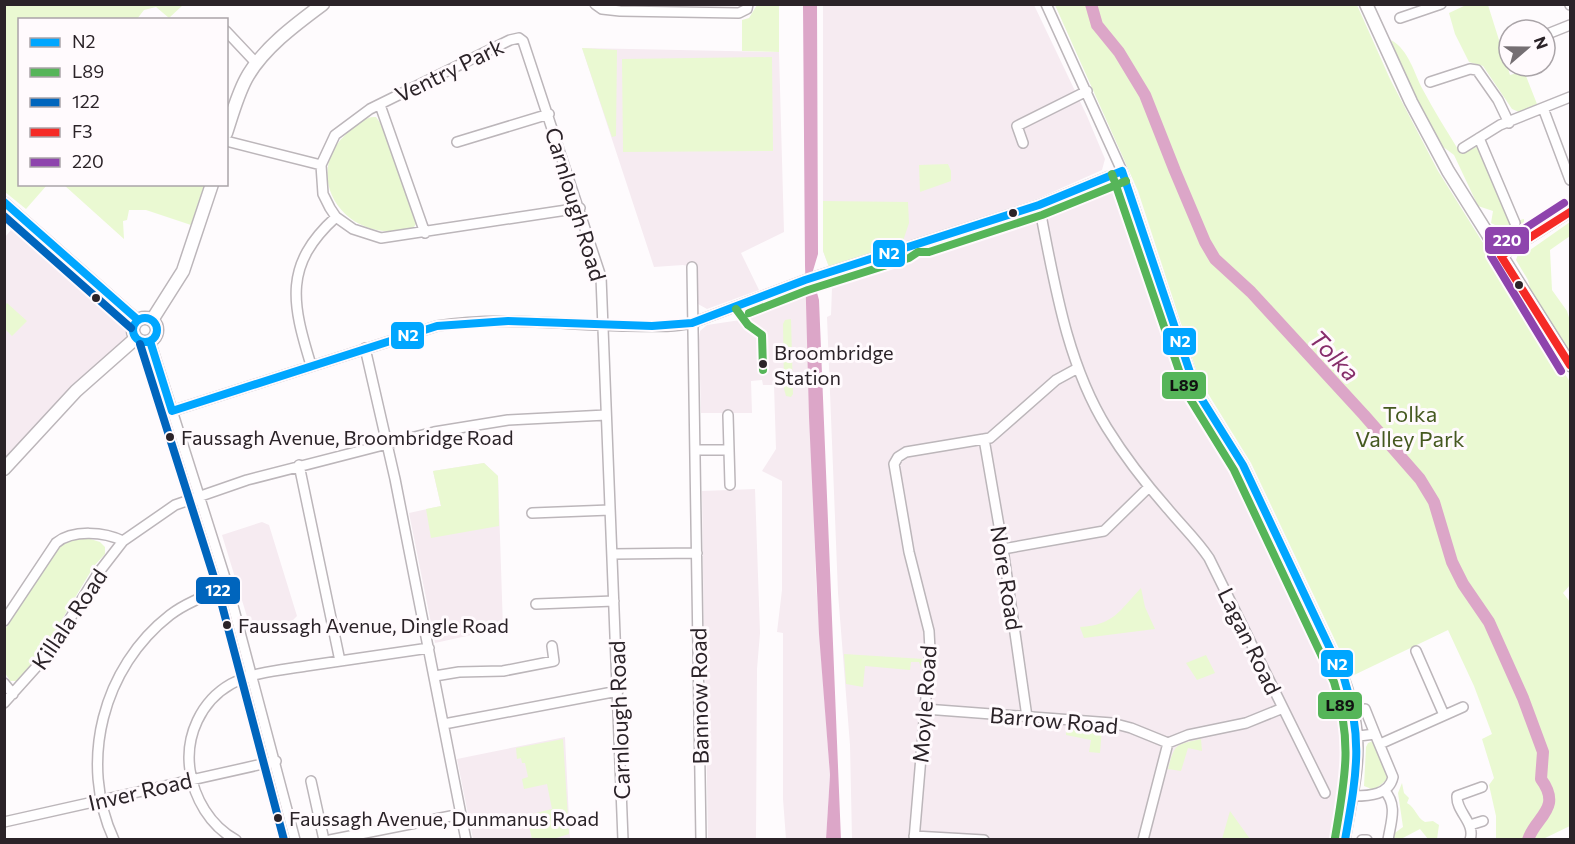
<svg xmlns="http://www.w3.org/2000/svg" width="1575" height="844" font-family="Commissioner,sans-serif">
<rect width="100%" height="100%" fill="#fefbfd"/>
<path fill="#f6ebf1" d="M823,5H1034L1087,116L1105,159L1102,170L1037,199L829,267L823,251Z
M582,48L779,52L784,232L741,253L759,290L707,309L698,304V268L683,265L654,267Z
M1116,179L1122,184L1150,273L1161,329L1175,380L1188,406L1211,430L1241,478L1346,695L1351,728V764L1337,839H852L850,745L838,593L827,317L831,315L832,288L841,279L1026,215H1034L1037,218L1045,216L1050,207Z
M18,222L127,320L128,330L127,339L30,431L5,460V237Z
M807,284L816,583L830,775L826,839H786L783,799V633L777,632L782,590V481L762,471L776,449L774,385H763L762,380L751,381L752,413H701L699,340L700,331L707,325L747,319L742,311Z
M484,463L498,476L503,628L435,643L409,513L441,506L433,471Z
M755,489L760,633L757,669L756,839H708L705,667L708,661L704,650L702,491Z
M262,522L269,525L297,616L292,621L252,633L222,535Z
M565,737L570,839H473L457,759Z"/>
<path fill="#eaf9d2" d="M4,5H183L169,18L156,7L144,10L137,19L20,20V184L47,185L26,209L5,192Z
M757,5H779V52L742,51V20L749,18Z
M1055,5H1357L1390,79L1438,171L1570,382V585L1563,593L1570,602V826L1543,839H1496V816L1489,785L1494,778L1482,739L1492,734L1474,686L1448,630L1352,676L1251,463L1199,379L1138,191Z
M1466,5H1488L1510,75L1524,71L1537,104L1519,112L1512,109L1483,66L1469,62L1455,34L1449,13Z
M1391,40C1409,50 1414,73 1423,90C1434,111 1447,131 1459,151L1466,152L1480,145L1513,222L1524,219V225L1517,236L1504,235L1501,228L1491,223L1493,211L1478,206L1454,155L1442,146L1412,96Z
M582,48L617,50L616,136L612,137Z
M772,57L773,151L623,152L622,59Z
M376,117L383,127L417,222L414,227C348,250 294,174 352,129C359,123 367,116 376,117Z
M948,164L951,171V181L920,192L919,165Z
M64,185H204L191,225L146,210H129L127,220L123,221L124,239Z
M823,201L908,202L909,223L902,244L829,267L823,251Z
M1570,222V236L1550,250L1552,290L1567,311L1570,321V355L1532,295L1528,280L1516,260L1519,251L1525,246L1530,250Z
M7,303L27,321L12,336L5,329V305Z
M791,319L793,394L791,397L786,396L784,389L783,324L785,320Z
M484,463L498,476L499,526L431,538L426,509L441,506L433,471Z
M84,537L100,542L105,547V554L94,566L49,641L25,673L16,681H10L5,673L4,631L60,545L69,540Z
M1141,588L1145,607L1155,629L1084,638L1080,627C1114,625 1119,611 1141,588Z
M844,654L924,659L922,669L919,662H911L910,670L865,666L863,687L846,684Z
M1206,655L1215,673L1197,680L1186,663Z
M1066,724L1102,728L1100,753L1089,752L1091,740L1066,735Z
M563,739L569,834L553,839H532L529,826L561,819L530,824L528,815L552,809L547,784L524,789L522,779L528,777L525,763H522L521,758L517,759L516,748Z
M1201,739L1202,751L1188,748L1181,771L1168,769C1175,742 1176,745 1201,739Z
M1373,741L1378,746L1389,778L1374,790L1364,786L1366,747L1368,743Z
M1402,783L1404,793L1409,798L1407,803C1416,808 1416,817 1425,822L1433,821L1439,825L1437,839H1428L1420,829L1401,839H1392V835L1403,827L1398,793Z
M1230,811L1250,839H1222Z"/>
<path fill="#dca6c8" d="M803,5H817L818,254L812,274L819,300L841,840L826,839L830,775L819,634L809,417L805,265Z"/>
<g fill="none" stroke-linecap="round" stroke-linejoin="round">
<path stroke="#dca6c8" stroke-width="12" d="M1091,4L1097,25L1119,52L1145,95L1175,171L1205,242L1215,259L1251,292L1364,415L1420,479L1434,502L1452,562L1463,584L1489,622L1523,698L1543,752L1541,779C1563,809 1535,817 1528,840"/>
<defs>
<path id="minor" d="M595,4L602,9L620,11L739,13L747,9L748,4
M1046,4L1122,171L1196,390L1243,465L1344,678C1368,744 1356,773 1345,840
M1570,4V5
M1400,18L1441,4
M226,31L257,64
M1545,35L1570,25
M1430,82L1470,69L1477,70L1498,100L1509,123
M380,105L425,233
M1543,108L1570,180
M1479,138L1515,223
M226,141L321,165
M457,142L549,114
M1023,143L1017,126L1087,91
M1463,148L1500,125L1570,97
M4,202L138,320
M1039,205C1054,280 1066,362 1107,428C1125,457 1146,484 1168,509C1182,526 1197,540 1209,558L1325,793
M580,208L381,238L353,229L336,217L330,208L323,194L321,165L335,135L370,109L510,40L519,38L523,41L601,277L623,840
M1501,256L1570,212
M692,267L701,840
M150,341L228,587L295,840
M365,348L395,479L466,840
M311,365C292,303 283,265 336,217
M172,411L437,326C499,316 564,325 627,326C649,326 671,328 692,323L805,280L1039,205L1122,171
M728,415L730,485
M984,439L1003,549L1027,717
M695,450H729
M299,465L340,661
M532,513L610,510
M1003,549L1104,531L1149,487
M613,554L697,553
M536,604L614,601
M4,621L56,543C73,529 105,532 123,541
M1416,651L1444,715
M435,676L459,672L503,671L554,661L552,646
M4,683L13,694
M4,703L48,654L99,572L123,541L175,505L247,480L434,432L508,420L606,415
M925,709L1112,723L1131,728L1168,743L1188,735L1246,723L1283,708
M1365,709L1375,734
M444,724L618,691
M1380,744L1463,707
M311,781L324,840
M1384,790C1398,805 1391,821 1388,840
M1354,796C1369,796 1389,795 1393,777L1375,734L1359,736
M4,822L276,761
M1470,825L1483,821
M914,836L984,840
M114,840C78,762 103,667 170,615C187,602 208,595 228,587
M236,840C210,826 194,798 190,770C185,736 201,701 231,684C253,672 282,670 306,666C347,660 388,654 429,648
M330,840L461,814
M914,840L930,650L929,631L909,552L894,464L898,457L906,452L990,438L1056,380L1078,368
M1143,840L1168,743
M1362,840H1367
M1470,840C1476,823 1456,812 1457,796L1482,787"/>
<path id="major" d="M1366,4L1411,102L1448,171L1570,365
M226,133C232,115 237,96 246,79C262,49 296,24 323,4
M133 330a12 12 0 1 1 24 0a12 12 0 1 1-24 0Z
M152,320L183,271L212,184
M4,469L76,391L136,338"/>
</defs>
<use href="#minor" stroke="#bcb6ba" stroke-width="12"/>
<use href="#major" stroke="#bcb6ba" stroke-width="15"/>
<use href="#minor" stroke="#fffeff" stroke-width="9"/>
<use href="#major" stroke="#fffeff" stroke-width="12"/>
<defs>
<path id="bus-1" d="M1122,171L1196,390L1243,465L1344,678C1364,740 1356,777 1345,840
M4,202L138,320
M133 330a12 12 0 1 1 24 0a12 12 0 1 1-24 0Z
M150,341L172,411
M172,411L437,326L508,321L652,326L692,323L805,280L1039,205L1122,171"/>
<path id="bus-2" d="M1112,174L1187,394L1234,470L1334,682C1353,742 1345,778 1335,838
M736,309L748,325L762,335L763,370
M749,313L808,290L909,258L918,252H929L1042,215L1126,181"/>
<path id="bus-3" d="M4,216L131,328
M140,344L218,590L284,840"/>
<path id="bus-4" d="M1501,256L1570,365
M1501,256L1570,212"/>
<path id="bus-5" d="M1561,371L1491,256L1495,248L1564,203"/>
</defs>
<use href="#bus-1" stroke="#fffafd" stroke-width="12"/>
<use href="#bus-2" stroke="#fffafd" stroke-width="12"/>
<use href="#bus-3" stroke="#fffafd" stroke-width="12"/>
<use href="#bus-4" stroke="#fffafd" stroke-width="12"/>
<use href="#bus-5" stroke="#fffafd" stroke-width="12"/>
<use href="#bus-1" stroke="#00a6ff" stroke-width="8"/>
<use href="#bus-2" stroke="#56b559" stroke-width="8"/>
<use href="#bus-3" stroke="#0065bd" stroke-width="8"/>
<use href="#bus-4" stroke="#f52a26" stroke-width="8"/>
<use href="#bus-5" stroke="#8e44ad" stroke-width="8"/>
</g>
<g fill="#2b2328" stroke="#fffafd" stroke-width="2">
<circle cx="1013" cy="213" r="5"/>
<circle cx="1519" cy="285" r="5"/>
<circle cx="96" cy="298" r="5"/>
<circle cx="763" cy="364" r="5"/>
<circle cx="170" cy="437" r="5"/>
<circle cx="227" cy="625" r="5"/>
<circle cx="278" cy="818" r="5"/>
</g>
<g text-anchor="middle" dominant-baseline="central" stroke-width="6" stroke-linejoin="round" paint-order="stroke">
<g font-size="20" fill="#2b2328" stroke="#fffafd" text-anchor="start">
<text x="774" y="352">Broombridge<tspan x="774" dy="25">Station</tspan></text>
<text x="181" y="437">Faussagh Avenue, Broombridge Road</text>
<text x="238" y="625">Faussagh Avenue, Dingle Road</text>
<text x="289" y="818">Faussagh Avenue, Dunmanus Road</text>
</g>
<g font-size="22" fill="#2b2328" stroke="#fffafd">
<text transform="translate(449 70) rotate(-26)">Ventry Park</text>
<text transform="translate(576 204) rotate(73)">Carnlough Road</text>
<text transform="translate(1007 578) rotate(81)">Nore Road</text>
<text transform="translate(69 619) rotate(-56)">Killala Road</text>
<text transform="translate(1250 641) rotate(64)">Lagan Road</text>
<text transform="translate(699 696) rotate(-91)">Bannow Road</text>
<text transform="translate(924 704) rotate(-86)">Moyle Road</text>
<text transform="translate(619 720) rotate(-92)">Carnlough Road</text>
<text transform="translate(1054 720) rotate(5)">Barrow Road</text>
<text transform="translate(140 791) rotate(-13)">Inver Road</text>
</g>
<g font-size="22" fill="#455920" stroke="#fffafd">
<text x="1410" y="413">Tolka<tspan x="1410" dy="25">Valley Park</tspan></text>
</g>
<g font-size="24" font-style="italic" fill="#862d6a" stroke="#fffafd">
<text transform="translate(1335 355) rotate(46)">Tolka</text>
</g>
</g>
<g stroke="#fffafd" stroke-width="2">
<rect x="1484" y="226" width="46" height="29" rx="6" fill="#8e44ad"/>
<rect x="872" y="239" width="34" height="29" rx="6" fill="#00a6ff"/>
<rect x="390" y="321" width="35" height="29" rx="6" fill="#00a6ff"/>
<rect x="1162" y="327" width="35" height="29" rx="6" fill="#00a6ff"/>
<rect x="1161" y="371" width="46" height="29" rx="6" fill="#56b559"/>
<rect x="195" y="576" width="46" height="29" rx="6" fill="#0065bd"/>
<rect x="1320" y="649" width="34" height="29" rx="6" fill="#00a6ff"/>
<rect x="1317" y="691" width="46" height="29" rx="6" fill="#56b559"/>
</g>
<g font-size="16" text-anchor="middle" font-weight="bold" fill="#fff">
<text x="1507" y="246">220</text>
<text x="889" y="259">N2</text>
<text x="408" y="341">N2</text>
<text x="1180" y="347">N2</text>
<text x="218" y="596">122</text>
<text x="1337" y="670">N2</text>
</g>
<g font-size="16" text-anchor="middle" font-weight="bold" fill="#111">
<text x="1184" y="391">L89</text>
<text x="1340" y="711">L89</text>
</g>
<rect width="1575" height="844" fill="none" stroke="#2b2328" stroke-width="12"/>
<rect x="18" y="18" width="210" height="168" fill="#fffafd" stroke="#aaa4a8" stroke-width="1.5"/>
<rect x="30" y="38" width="30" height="9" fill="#00a6ff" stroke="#aaa4a8" stroke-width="1.5"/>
<text x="72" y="48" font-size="18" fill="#2b2328">N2</text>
<rect x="30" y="68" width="30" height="9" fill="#56b559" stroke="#aaa4a8" stroke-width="1.5"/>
<text x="72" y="78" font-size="18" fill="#2b2328">L89</text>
<rect x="30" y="98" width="30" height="9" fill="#0065bd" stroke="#aaa4a8" stroke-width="1.5"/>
<text x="72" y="108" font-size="18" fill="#2b2328">122</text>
<rect x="30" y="128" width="30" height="9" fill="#f52a26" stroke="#aaa4a8" stroke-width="1.5"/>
<text x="72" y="138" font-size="18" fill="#2b2328">F3</text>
<rect x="30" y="158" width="30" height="9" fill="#8e44ad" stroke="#aaa4a8" stroke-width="1.5"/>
<text x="72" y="168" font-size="18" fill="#2b2328">220</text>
<g transform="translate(1527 48) rotate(70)"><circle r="28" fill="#fffafd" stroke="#aaa4a8" stroke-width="1.5"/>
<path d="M0-4.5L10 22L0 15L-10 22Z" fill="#756f73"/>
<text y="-9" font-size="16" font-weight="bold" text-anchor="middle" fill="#2b2328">N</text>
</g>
</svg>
